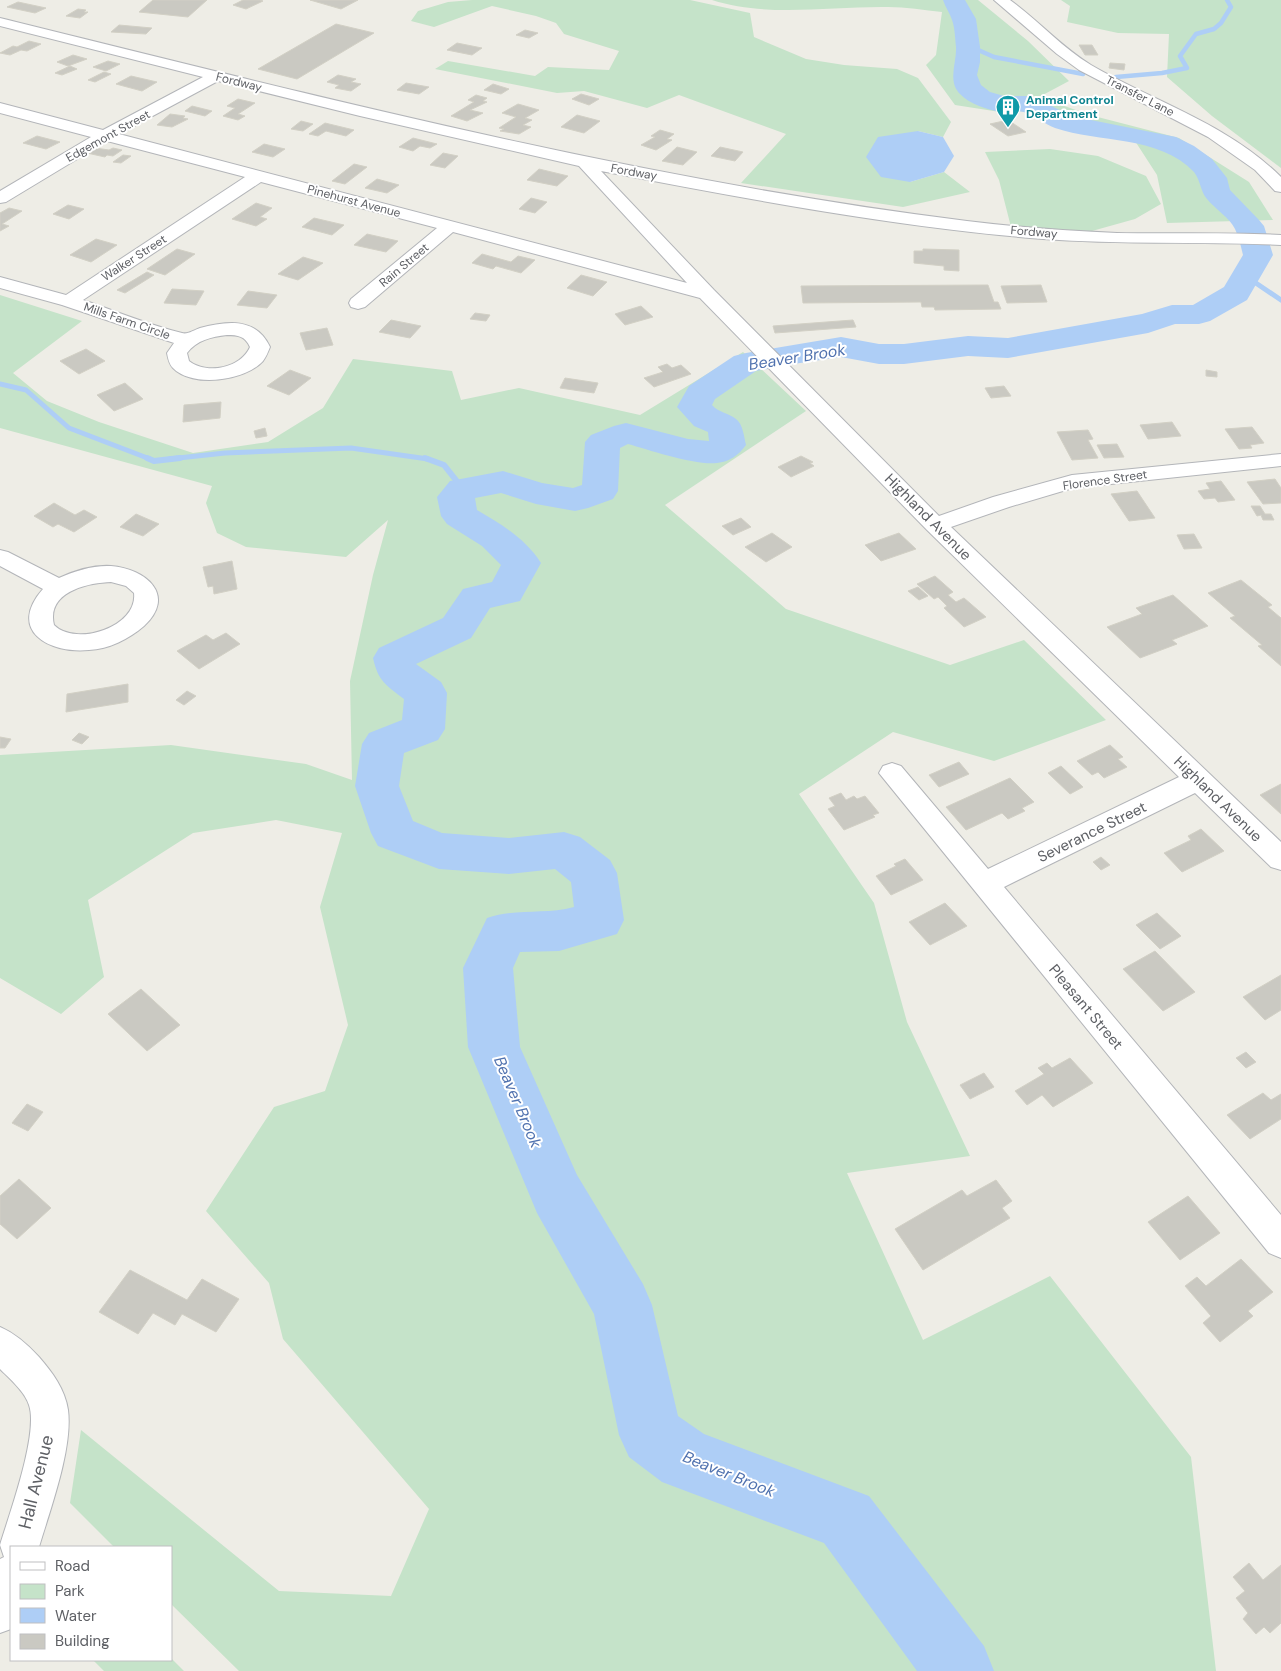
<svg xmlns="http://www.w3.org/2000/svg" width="1281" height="1671" font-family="'DM Sans',sans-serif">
<rect width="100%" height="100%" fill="#eeede6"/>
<path fill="#c5e3c9" d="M472,0H690L750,13L754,37L806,59L844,65L897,69L918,78L951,122L943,137L918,131L910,182L944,172L970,192L903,207L741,183L786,134L679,95L647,108L584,91L557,93L435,69L448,61L535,76L548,67L609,70L619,51L564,34L556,23L536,16L492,6L434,27L411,21L418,11L448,2Z
M712,0H978L1028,41L1069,81L1039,97L1090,115L1179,138L1249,182L1273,220L1167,223L1157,175L1135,141L1004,107L1000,112L955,105L926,65L936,55L942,12C924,10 906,7 888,7C830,6 768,18 712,0Z
M1061,0H1281V168L1212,116L1167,77L1169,34L1118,33L1067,22L1070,6Z
M1050,149L1098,156L1146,176L1161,204L1135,219L1092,231L1011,227L999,180L985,152Z
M0,295L82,321L13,373L47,401L99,422L193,453L268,442L323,408L353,359L452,371L461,400L519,388L640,415L743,352L806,411L665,505L786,609L950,665L1024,640L1106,720L994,761L893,732L799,794L874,903L907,1022L970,1156L847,1173L923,1340L1050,1276L1191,1457L1216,1671H239L171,1604V1547H114L70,1503L81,1430L279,1591L391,1596L429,1509L283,1339L269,1283L206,1211L274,1107L325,1091L348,1025L320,907L342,833L276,820L193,833L88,900L104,977L61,1014L0,978V755L171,745L306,764L352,780L350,681L373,575L388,520L346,557L246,547L217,533L206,503L212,486L0,428Z
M171,1658L184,1671H104L93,1660Z"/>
<path fill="#aecef6" d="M918,131L943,137L954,156L944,172L910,182L881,177L866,157L878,137Z"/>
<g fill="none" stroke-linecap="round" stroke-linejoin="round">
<path stroke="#aecef6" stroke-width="4.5" d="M967,45L994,57L1083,74
M1116,77L1162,73L1187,68L1180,56L1196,34L1214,29L1221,23L1231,7L1227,0"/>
<path stroke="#aecef6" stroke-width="5" d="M1247,277L1281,300
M0,384L26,390L69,428L150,459
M169,459L225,453L351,448L428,459"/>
<path stroke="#aecef6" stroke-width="6" d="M147,458L154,461L180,458
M425,458L444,465L463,489"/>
<path fill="#aecef6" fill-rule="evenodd" d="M943,0H965L976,19L980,47V62L977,75L981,85L990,92L1004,96H1029L1038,99L1071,116L1176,137L1194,146L1212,159L1227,178L1230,190L1259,220L1264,226L1273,255L1247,300L1210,321L1199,324H1175L1148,333L1008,358L968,356L904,364H879L841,357L800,363L756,371L715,399L712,405C719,413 729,413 736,419C743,424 744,437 746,445C739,455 729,462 717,463C697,466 649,450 628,444L620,448L618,491L613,499L588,508L575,511L536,504L501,493L475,498L477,510C501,524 526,539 541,563L520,601L490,608L471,638L416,664L441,682L447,693L445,729L438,740L404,753L399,786L413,821L442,833L509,838L564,832L580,837L610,860L617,873L624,920L617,934L559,951L520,952L513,968L520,1047L577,1175L643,1284L652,1305L678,1416L704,1434L869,1496L984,1646L994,1671H917L824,1543L662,1482L629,1457L619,1435L594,1314L537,1213L468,1047L463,968L487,918C516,908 544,915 574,907L571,882L555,869L509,874L439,869L378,846L371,833L355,786L362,744L369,733L402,720L404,699C386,685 378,681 373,658L379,648L443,618L463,589L492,582L501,565L482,546L447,524L441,516L437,497L450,481L503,471L542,483L573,488L582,485L585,442L591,435L614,426L626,423L688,439L709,441L708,432L694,426L677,407L689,386L734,356L746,353L841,337L879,344H904L968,336L1008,338L1142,314L1172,305H1193L1224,287L1243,255C1241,247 1239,237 1235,229C1230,218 1215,209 1207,199C1200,191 1201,181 1194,172C1159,135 1099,143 1055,128C1044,124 1035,115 1024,112C1017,110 1009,113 1001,112C988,110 969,104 960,94C947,81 957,62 956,47C955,38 955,28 952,20C950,13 945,7 943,0Z"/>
</g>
<path fill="#cac9c2" stroke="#d2d0c5" d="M153,0H207L188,17L139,12Z
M243,0H260L263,1L246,9L233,5Z
M310,0H358L341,9Z
M18,2L46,8L35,13L7,7Z
M78,9L86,10L84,12H88L80,18L66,16Z
M336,24L374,33L297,79L258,69Z
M119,25L152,28L146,34L111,32Z
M525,30L538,33L529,38L516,35Z
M29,41L41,44L27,51L21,50L10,55L0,53L13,46L17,47Z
M457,43L482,48L472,55L447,50Z
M1079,45H1092L1098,55H1085Z
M73,55L87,59L68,66L57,62Z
M108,61L120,64L106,71L93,67Z
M1110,63L1125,64L1124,70L1109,68Z
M70,66L77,69L62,75L55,73Z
M104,72L111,74L95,82L88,80Z
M338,75L356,79L351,82L361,84L351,91L335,88L339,85L327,82Z
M131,76L157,82L142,91L116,84Z
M406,83L429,87L419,94L397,90Z
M493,84L509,89L501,94L484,90Z
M581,94L599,99L589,105L572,99Z
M476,95L487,98L483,101L487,102L470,110L483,113L467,121L451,116L474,102L468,100Z
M238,99L255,103L238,114L245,116L238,120L223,116L235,108L227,106Z
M518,104L539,110L525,118L532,120L523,125L531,127L519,134L500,131L504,129L499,128L516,117L502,113Z
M192,106L212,111L205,116L185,111Z
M170,114L185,116L183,118L188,119L172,127L157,125Z
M577,115L600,121L584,133L561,127Z
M1008,120L1026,132L1008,136L990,124Z
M301,121L313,124L303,131L291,129Z
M325,123L354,130L346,136L326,131L318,136L309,134Z
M660,130L674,134L667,139L672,140L656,150L641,145L655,137L651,136Z
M37,136L60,142L46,149L23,143Z
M413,138L437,144L430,148L420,146L413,151L399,147Z
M264,144L285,149L273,157L252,152Z
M677,147L697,152L683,165L662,161Z
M720,147L743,152L735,161L711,156Z
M95,148L109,150L113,148L122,150L113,156L107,155L105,157L87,153Z
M443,153L458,156L445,168L430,165Z
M123,155L131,156L121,163L113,162Z
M354,164L367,167L345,184L332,181Z
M539,169L568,176L557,186L527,180Z
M377,179L399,185L387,193L365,188Z
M531,198L547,202L535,213L519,209Z
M256,203L272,208L260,217L267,219L256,226L232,219Z
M68,205L84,209L69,219L53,214Z
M9,208L22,211L2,224L9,226L0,231V213Z
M314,218L344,225L332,235L302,227Z
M367,234L398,241L386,252L354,245Z
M96,239L117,245L91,262L70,255Z
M177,249L195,254L165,275L147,269Z
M923,249L959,250V271L944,270V266L914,263V251H923Z
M482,254L511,262L518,256L535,260L521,273L496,266L493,269L472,263Z
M303,257L323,263L298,280L278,274Z
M147,272L154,275L125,293L117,290Z
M581,275L607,282L593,296L567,288Z
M988,285L994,302H998L1001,309L935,310L934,307H922L921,302L803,303L801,286Z
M1041,285L1047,302L1007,303L1001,286Z
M172,289L204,291L196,305L164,303Z
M248,291L277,295L267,308L237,305Z
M641,306L653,317L625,325L615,314Z
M475,313L490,315L486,321L470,319Z
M391,320L421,326L410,338L379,332Z
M853,320L856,327L775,333L773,326Z
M327,328L333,345L306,350L300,333Z
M86,349L105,361L79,374L60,361Z
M667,364L672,368L681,365L691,374L654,387L644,378L663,372L658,367Z
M290,370L311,378L289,395L267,386Z
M1206,370L1217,372V377L1206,376Z
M565,378L598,383L594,393L560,388Z
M125,383L143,399L114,411L97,395Z
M1004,386L1011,396L991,398L985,388Z
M221,402L220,418L183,422L184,405Z
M1172,422L1181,436L1148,439L1140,425Z
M1252,427L1264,443L1250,445L1252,448L1239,449L1225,429Z
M265,428L267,436L256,438L254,431Z
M1088,430L1093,439L1088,440L1098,458L1072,460L1057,432Z
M1117,444L1124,457L1104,458L1097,445Z
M801,456L813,462L810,463L814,466L791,477L778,467Z
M1275,479L1281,488V503L1263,504L1247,482Z
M1221,481L1235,500L1218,502L1215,498L1204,499L1198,491L1210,489L1206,483Z
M1137,491L1155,518L1129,521L1111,494Z
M54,503L75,515L84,510L97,517L74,532L58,524L53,527L34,516Z
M1251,506H1260L1265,514H1271L1274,520H1263L1261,515L1257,516Z
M136,514L159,524L143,536L120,527Z
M741,518L751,527L733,535L722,526Z
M772,533L792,547L766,562L745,547Z
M899,533L916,549L881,561L865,545Z
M1194,534L1202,548L1184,549L1177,535Z
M232,561L237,589L214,594L213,586L208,587L203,567Z
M935,576L953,592L948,595L956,602L964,598L986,617L964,627L944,608L947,606L938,597L934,599L917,584Z
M1241,580L1272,605L1268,607L1281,618V666L1258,646L1262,645L1230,618L1235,616L1208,593Z
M918,587L928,596L919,600L908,591Z
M1173,595L1208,626L1172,640L1177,644L1140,658L1107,627L1142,614L1136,608Z
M226,633L240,644L199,669L177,651L206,635L213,640Z
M128,684V702L66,712L67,694Z
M187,691L196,696L184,705L176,700Z
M79,733L89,737L82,744L72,740Z
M0,737L11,739L5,748H0Z
M1110,745L1123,757L1118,759L1127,767L1104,778L1098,772L1092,775L1077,761Z
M959,762L969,774L939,787L929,775Z
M1061,766L1083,787L1070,794L1048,773Z
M1010,778L1034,802L1022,808L1025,811L1008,819L1002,813L966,830L946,807Z
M1281,784V814L1260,795Z
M841,793L846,800L854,796L857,799L865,796L879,813L873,815L875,817L844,830L828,809L835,806L829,798Z
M1201,829L1224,851L1182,872L1164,853L1191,840L1188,836Z
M1101,857L1110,865L1101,870L1093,862Z
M905,859L923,880L891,895L876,876L896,866L894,864Z
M945,903L967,926L930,945L909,922Z
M1157,913L1181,936L1160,949L1136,925Z
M1155,951L1195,992L1163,1011L1123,969Z
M1281,975V1010L1265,1020L1243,997Z
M141,989L180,1025L147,1051L108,1014Z
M1246,1052L1256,1062L1246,1068L1236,1058Z
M1070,1058L1093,1083L1053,1107L1042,1095L1027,1105L1015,1091L1044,1074L1038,1068L1047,1063L1052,1068Z
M984,1073L994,1087L970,1099L960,1085Z
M1263,1093L1271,1100L1281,1094V1119L1250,1139L1227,1115Z
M27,1104L43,1112L28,1131L12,1123Z
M19,1179L51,1208L17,1239L0,1224V1196Z
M996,1180L1012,1201L1002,1208L1010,1218L923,1270L895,1229L962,1190L967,1196Z
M1188,1196L1220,1233L1180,1260L1148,1222Z
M1241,1259L1273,1292L1248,1311L1253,1316L1220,1342L1203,1323L1211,1316L1185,1286L1197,1277L1206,1286Z
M130,1270L187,1300L202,1279L239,1299L216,1332L182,1314L175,1325L153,1313L138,1334L99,1312Z
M1249,1563L1263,1580L1281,1565V1623L1270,1633L1264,1627L1256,1634L1243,1619L1248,1613L1236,1598L1245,1591L1233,1577Z"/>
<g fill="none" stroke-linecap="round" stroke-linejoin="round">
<defs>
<path id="minor" d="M994,0H1010C1038,20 1061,47 1091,65C1155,102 1228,124 1281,177V192L1275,191L1255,170L1208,137L1079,70L1057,54Z
M0,18C320,97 639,180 967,221C1017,227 1067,231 1117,233C1172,234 1226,232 1281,235V245C1202,241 1122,245 1043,239C894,227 747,199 601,171L714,290L939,516L993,497L1072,475L1281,454V466L1073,488L1009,507L951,527L1281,842V870L1271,867L1195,793L1004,887L1281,1215V1258L1269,1253L879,773L883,766L892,763L901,766L988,869L1179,777L927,530L700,298L453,232L365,307L358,309L351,307L349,303L351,299L437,228L261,182L83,300C116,311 149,325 182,333C187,335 194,330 200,328C227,321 256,317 270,347C268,352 266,357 263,361C245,381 192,388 173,368C169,364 168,358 167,353L174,343L62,305L0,288V277L66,295L245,177L107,141L6,202L0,203V191L91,137L0,113V103L103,130L203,77L0,26ZM218,81L360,116L579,166L687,283L119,134ZM227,335C238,335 245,336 250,347C241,368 207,375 189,361L187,353C197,340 211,337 227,335Z
M0,550L8,552L59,578C74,571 94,565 111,566C146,569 177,595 144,626C129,639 109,649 89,650C48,654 7,630 43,589L0,566ZM111,582L126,586L134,593C138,627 76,647 54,625C46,592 87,583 111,582Z
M0,1327C16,1334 27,1344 39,1357C52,1372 65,1389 68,1410C73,1448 50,1510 39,1547H11V1629L0,1633V1559L4,1557L0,1545C9,1515 39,1433 29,1405C25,1392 10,1379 0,1369Z"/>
</defs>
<use href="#minor" stroke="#b3b5b9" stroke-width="2"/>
<use href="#minor" fill="#fff" fill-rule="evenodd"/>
</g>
<defs>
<symbol id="building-pin" viewBox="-11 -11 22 30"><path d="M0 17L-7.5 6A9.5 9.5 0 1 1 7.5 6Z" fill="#0f9aa8" stroke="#fff"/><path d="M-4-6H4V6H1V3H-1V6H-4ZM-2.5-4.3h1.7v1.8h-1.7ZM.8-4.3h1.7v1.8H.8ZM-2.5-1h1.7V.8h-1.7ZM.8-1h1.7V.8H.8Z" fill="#fff"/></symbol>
</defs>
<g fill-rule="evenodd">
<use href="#building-pin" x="994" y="93" width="28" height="38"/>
</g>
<g text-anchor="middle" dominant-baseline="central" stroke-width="4" stroke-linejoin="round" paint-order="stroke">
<g font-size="12" fill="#5e6065" stroke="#fff">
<text transform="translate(239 82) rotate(14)">Fordway</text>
<text transform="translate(1140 96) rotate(27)">Transfer Lane</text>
<text transform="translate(108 136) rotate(-29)">Edgemont Street</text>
<text transform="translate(634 172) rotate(10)">Fordway</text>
<text transform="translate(354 201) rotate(15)">Pinehurst Avenue</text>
<text transform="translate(1034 232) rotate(5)">Fordway</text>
<text transform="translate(134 258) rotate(-33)">Walker Street</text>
<text transform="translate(404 265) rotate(-40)">Rain Street</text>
<text transform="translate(127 321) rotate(19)">Mills Farm Circle</text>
<text transform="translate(1105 480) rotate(-8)">Florence Street</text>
</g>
<g font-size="12" font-weight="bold" fill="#0d838f" stroke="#fff" text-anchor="start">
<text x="1026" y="100">Animal Control<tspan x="1026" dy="14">Department</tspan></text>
</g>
<g font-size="15" fill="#5e6065" stroke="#fff">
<text transform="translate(928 517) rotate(45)">Highland Avenue</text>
<text transform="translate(1218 799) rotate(44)">Highland Avenue</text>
<text transform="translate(1092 832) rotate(-26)">Severance Street</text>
<text transform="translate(1086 1007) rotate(50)">Pleasant Street</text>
</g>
<g font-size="16" font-style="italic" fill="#5072af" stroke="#fff">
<text transform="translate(797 357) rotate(-9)">Beaver Brook</text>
<text transform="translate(518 1102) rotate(67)">Beaver Brook</text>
<text transform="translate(729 1474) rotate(22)">Beaver Brook</text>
</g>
<g font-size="18" fill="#5e6065" stroke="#fff">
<text transform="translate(36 1482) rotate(-76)">Hall Avenue</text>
</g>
</g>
<rect x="10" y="1546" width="162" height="115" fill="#ffffff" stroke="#bfbfc1"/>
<rect x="20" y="1562" width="25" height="8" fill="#ffffff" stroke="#bfbfc1"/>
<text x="55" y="1571" font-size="15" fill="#5e6065">Road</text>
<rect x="20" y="1584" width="25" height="15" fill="#c5e3c9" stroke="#bfbfc1"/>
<text x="55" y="1596" font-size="15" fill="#5e6065">Park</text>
<rect x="20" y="1608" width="25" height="15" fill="#aecef6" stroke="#bfbfc1"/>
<text x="55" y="1621" font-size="15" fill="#5e6065">Water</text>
<rect x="20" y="1634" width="25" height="15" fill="#cac9c2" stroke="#bfbfc1"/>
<text x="55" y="1646" font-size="15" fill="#5e6065">Building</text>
</svg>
